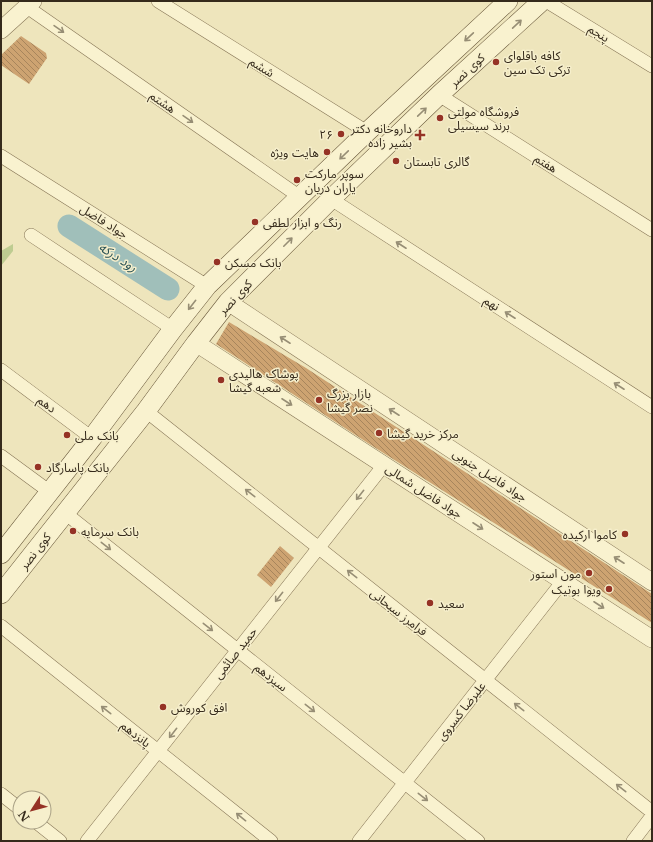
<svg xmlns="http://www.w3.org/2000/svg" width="653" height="842" font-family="'Libre Baskerville','Noto Sans Arabic',serif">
<defs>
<pattern id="building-back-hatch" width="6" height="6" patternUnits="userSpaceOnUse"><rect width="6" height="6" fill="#cda371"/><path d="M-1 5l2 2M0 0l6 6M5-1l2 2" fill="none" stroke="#a7855c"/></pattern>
</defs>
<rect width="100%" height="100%" fill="#eee5bc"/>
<path fill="#becc91" d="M13,244V251L1,266V251Z"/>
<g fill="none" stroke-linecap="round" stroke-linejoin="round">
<path stroke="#a0bfba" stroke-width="23" d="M69,226L168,289"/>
</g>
<path fill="url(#building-back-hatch)" d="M21,36L46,53L47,58L29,84L1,65V55Z
M229,322L306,368L652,594V623L374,447L216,344Z
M280,546L294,558L271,587L257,575Z"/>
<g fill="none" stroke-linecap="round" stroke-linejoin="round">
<defs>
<path id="minor" d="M158,1L367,132
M546,1L652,66
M27,7L300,197
M439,95L652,230
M1,156L207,286
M331,199L652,407
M31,235L173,329
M1,370L92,438
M146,411L652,812
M1,456L50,492
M65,513L478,841
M1,626L271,841
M1,794L20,809
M36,822L60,841
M87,841L384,465
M359,841L563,581
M633,841L652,816"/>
<path id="tertiary" d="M1,30L33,1
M228,302L652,582
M196,343L652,639"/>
<path id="secondary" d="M1,554L92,438L173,329L207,286L367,132L508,1
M1,594L146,411L196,343L228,302L331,199L439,95L542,1"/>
</defs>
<use href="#minor" stroke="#867556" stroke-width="14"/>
<use href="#tertiary" stroke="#867556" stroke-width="18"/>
<use href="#secondary" stroke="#675639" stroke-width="20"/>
<use href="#minor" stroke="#f9f2cf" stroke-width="13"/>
<use href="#tertiary" stroke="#f9f2cf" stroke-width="17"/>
<use href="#secondary" stroke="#f9f2cf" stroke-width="19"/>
</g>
<defs><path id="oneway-shaft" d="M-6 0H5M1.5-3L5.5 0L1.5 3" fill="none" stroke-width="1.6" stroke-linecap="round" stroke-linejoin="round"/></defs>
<g stroke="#978e75">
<use href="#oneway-shaft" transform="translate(517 24) rotate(-43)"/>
<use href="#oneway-shaft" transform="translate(59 29) rotate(35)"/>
<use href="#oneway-shaft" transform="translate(469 37) rotate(137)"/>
<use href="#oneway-shaft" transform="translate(422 112) rotate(-44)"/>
<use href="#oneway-shaft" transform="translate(188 119) rotate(35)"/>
<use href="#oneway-shaft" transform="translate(344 155) rotate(136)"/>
<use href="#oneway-shaft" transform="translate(288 242) rotate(-45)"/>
<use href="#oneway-shaft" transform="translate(401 245) rotate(-147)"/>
<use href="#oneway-shaft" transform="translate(192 305) rotate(128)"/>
<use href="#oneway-shaft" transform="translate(510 315) rotate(-147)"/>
<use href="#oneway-shaft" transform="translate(285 340) rotate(-147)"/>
<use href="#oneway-shaft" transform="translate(619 386) rotate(-147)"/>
<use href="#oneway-shaft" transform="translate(287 402) rotate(33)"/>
<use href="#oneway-shaft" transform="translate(394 412) rotate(-147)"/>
<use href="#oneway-shaft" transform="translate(250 493) rotate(-142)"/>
<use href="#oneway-shaft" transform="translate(360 495) rotate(128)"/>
<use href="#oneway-shaft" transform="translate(478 526) rotate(33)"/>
<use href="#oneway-shaft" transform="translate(106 546) rotate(38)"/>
<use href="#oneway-shaft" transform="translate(619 560) rotate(-147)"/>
<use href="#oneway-shaft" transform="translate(352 574) rotate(-142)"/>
<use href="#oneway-shaft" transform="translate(279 597) rotate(128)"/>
<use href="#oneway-shaft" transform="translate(599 605) rotate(33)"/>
<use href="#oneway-shaft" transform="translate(208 627) rotate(38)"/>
<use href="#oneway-shaft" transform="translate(519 707) rotate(-142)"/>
<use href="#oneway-shaft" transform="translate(310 708) rotate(38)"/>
<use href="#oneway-shaft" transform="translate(106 710) rotate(-142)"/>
<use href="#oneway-shaft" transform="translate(173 733) rotate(128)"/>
<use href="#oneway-shaft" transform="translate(621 788) rotate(-142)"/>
<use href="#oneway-shaft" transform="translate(423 797) rotate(38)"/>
<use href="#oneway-shaft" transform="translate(241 817) rotate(-141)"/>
</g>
<g fill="#953225" stroke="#f6efcc" stroke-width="1.5">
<circle cx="496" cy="62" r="4"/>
<circle cx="440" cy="118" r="4"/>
<circle cx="341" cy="134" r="4"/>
<path d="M418 129h4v4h4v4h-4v4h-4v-4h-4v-4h4z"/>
<circle cx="327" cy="152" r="4"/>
<circle cx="396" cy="161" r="4"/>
<circle cx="297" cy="180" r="4"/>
<circle cx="255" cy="222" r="4"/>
<circle cx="217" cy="262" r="4"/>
<circle cx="221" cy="380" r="4"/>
<circle cx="319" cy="400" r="4"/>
<circle cx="379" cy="433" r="4"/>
<circle cx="67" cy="435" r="4"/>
<circle cx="38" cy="467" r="4"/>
<circle cx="73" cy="531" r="4"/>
<circle cx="625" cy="534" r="4"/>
<circle cx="589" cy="573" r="4"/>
<circle cx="609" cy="589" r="4"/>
<circle cx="430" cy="603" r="4"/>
<circle cx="163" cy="707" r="4"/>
</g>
<g text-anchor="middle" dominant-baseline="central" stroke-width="3" stroke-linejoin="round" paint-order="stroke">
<g font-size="12" fill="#352a1b" stroke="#f6efcc">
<text transform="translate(599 33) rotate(32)">پنجم</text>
<text transform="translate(262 67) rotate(32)">ششم</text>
<text transform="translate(467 70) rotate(-43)">کوی نصر</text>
<text transform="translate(163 102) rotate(35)">هشتم</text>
<text transform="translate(546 163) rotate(32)">هفتم</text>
<text transform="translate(104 221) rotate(32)">جواد فاضل</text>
<text transform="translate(235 297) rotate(-47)">کوی نصر</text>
<text transform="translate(492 303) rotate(33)">نهم</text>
<text transform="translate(47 404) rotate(37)">دهم</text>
<text transform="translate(490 475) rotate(33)">جواد فاضل جنوبی</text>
<text transform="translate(424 491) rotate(33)">جواد فاضل شمالی</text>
<text transform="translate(35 551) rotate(-52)">کوی نصر</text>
<text transform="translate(399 612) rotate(38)">فرامرز سبحانی</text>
<text transform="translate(235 653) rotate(-52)">حمید صائمی</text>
<text transform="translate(271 677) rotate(38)">سیزدهم</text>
<text transform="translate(461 711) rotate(-52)">علیرضا کسروی</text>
<text transform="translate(136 734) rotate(38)">پانزدهم</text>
</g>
<g font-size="12" fill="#352a1b" stroke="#f6efcc" text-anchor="start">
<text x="504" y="55">کافه باقلوای<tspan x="504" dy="14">ترکی تک سین</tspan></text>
<text x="448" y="111">فروشگاه مولتی<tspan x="448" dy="14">برند سیسیلی</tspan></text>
<text x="412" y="128" text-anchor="end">داروخانه دکتر<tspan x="412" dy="14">بشیر زاده</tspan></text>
<text x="333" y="134" text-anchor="end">۲۶</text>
<text x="319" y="152" text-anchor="end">هایت ویژه</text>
<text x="404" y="161">گالری تابستان</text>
<text x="305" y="173">سوپر مارکت<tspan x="305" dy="14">یاران دریان</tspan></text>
<text x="263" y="222">رنگ و ابزار لطفی</text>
<text x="225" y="262">بانک مسکن</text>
<text x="229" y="373">پوشاک هالیدی<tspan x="229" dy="14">شعبه گیشا</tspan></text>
<text x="327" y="393">بازار بزرگ<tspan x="327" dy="14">نصر گیشا</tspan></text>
<text x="387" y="433">مرکز خرید گیشا</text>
<text x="75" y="435">بانک ملی</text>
<text x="46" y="467">بانک پاسارگاد</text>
<text x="81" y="531">بانک سرمایه</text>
<text x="617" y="534" text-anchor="end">کاموا ارکیده</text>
<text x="581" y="573" text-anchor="end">مون استور</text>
<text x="601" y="589" text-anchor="end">ویوا بوتیک</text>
<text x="438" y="603">سعید</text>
<text x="171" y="707">افق کوروش</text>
</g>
<g font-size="13" font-style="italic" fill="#2a5255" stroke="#f6efcc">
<text transform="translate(118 257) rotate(33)">رود درکه</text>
</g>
</g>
<rect width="653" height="842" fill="none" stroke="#352a1b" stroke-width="4"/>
<g transform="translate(32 810) rotate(234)"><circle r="19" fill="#f6efcc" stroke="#a9a085"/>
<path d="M0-3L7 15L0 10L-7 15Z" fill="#953225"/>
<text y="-6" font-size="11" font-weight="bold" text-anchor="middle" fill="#352a1b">N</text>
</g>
</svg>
